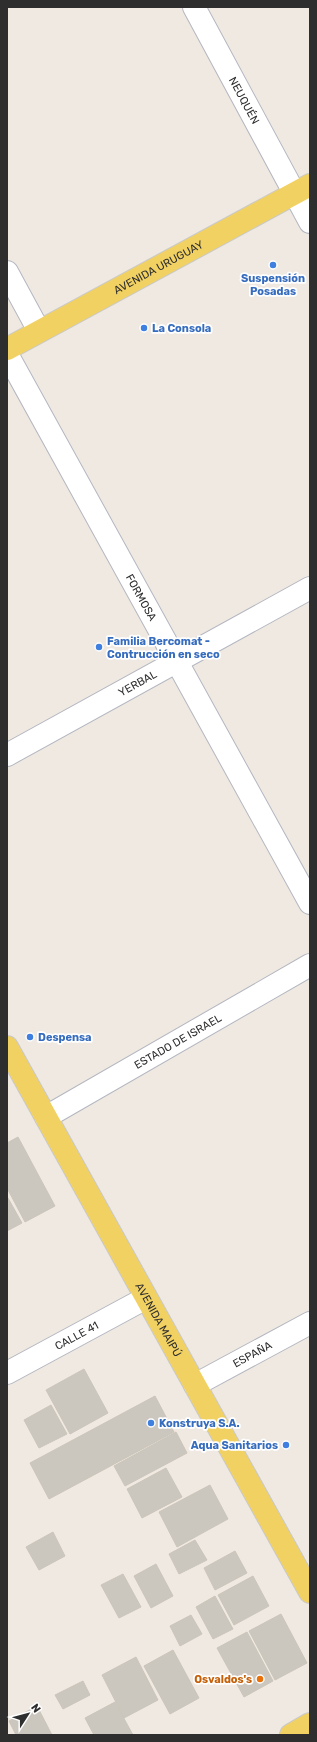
<svg xmlns="http://www.w3.org/2000/svg" width="317" height="1742" font-family="Rubik,sans-serif">
<rect width="100%" height="100%" fill="#efe9e1"/>
<path fill="#cbc7bf" stroke="#cbc5ba" d="M18,1137L55,1206L25,1222L7,1188V1143Z
M7,1198H8L22,1223L7,1231Z
M84,1369L108,1413L70,1434L46,1390Z
M155,1396L174,1432L49,1499L30,1463Z
M51,1405L67,1434L39,1448L24,1420Z
M176,1432L187,1453L125,1486L114,1466Z
M166,1468L182,1497L142,1518L127,1489Z
M210,1485L228,1519L177,1547L159,1512Z
M53,1532L65,1556L39,1570L26,1547Z
M195,1540L207,1560L179,1574L169,1554Z
M235,1551L247,1573L215,1590L204,1568Z
M156,1564L173,1596L151,1608L134,1576Z
M123,1574L141,1607L119,1618L101,1585Z
M253,1576L269,1606L234,1625L218,1595Z
M215,1596L233,1629L213,1639L196,1607Z
M281,1614L307,1663L275,1680L249,1631Z
M191,1615L202,1634L180,1646L170,1626Z
M247,1632L273,1681L244,1697L217,1648Z
M173,1650L199,1698L170,1714L144,1666Z
M136,1657L158,1700L124,1718L102,1675Z
M83,1681L90,1695L63,1709L55,1695Z
M115,1702L133,1735H94L85,1718Z
M37,1706L52,1735H16L9,1721Z"/>
<g fill="none" stroke-linecap="round" stroke-linejoin="round">
<defs>
<g id="minor">
<path id="s1" d="M194,7L310,222"/>
<path d="M7,272L39,331"/>
<path id="s2" d="M7,354L310,903"/>
<path id="s3" d="M7,755L310,588"/>
<path id="s4" d="M46,1117L310,965"/>
<path id="s5" d="M7,1373L146,1298"/>
<path id="s6" d="M195,1385L310,1323"/>
</g>
<g id="major">
<path id="s7" d="M7,349L310,185"/>
<path id="s8" d="M7,1047L310,1592"/>
<path d="M291,1735L310,1724"/>
</g>
</defs>
<use href="#minor" stroke="#b4b7c1" stroke-width="24"/>
<use href="#major" stroke="#c9c9c9" stroke-width="24"/>
<use href="#minor" stroke="#fff" stroke-width="22"/>
<use href="#major" stroke="#f2d163" stroke-width="22"/>
</g>
<g fill="#3f7fe0" stroke="#fff" stroke-width="1.5">
<circle cx="273" cy="265" r="4"/>
<circle cx="144" cy="328" r="4"/>
<circle cx="99" cy="647" r="4"/>
<circle cx="30" cy="1037" r="4"/>
<circle cx="151" cy="1423" r="4"/>
<circle cx="286" cy="1445" r="4"/>
</g>
<circle fill="#e8710a" stroke="#fff" stroke-width="1.5" cx="260" cy="1679" r="4"/>
<g text-anchor="middle" dominant-baseline="central" stroke-width="3.5" stroke-linejoin="round" paint-order="stroke">
<g font-size="11" fill="#2e2e2e" stroke="#fff">
<text stroke="none"><textPath href="#s1" startOffset="106">NEUQUÉN</textPath></text>
<text stroke="none"><textPath href="#s7" startOffset="172">AVENIDA URUGUAY</textPath></text>
<text stroke="none"><textPath href="#s2" startOffset="278">FORMOSA</textPath></text>
<text stroke="none"><textPath href="#s3" startOffset="149">YERBAL</textPath></text>
<text stroke="none"><textPath href="#s4" startOffset="152">ESTADO DE ISRAEL</textPath></text>
<text stroke="none"><textPath href="#s8" startOffset="312">AVENIDA MAIPÚ</textPath></text>
<text stroke="none"><textPath href="#s5" startOffset="79">CALLE 41</textPath></text>
<text stroke="none"><textPath href="#s6" startOffset="65">ESPAÑA</textPath></text>
</g>
<g font-size="11" font-weight="bold" fill="#366cbe" stroke="#fff" text-anchor="start">
<text x="273" y="278" text-anchor="middle">Suspensión<tspan x="273" dy="13">Posadas</tspan></text>
<text x="152" y="328">La Consola</text>
<text x="107" y="641">Familia Bercomat -<tspan x="107" dy="13">Contrucción en seco</tspan></text>
<text x="38" y="1037">Despensa</text>
<text x="159" y="1423">Konstruya S.A.</text>
<text x="278" y="1445" text-anchor="end">Aqua Sanitarios</text>
</g>
<g font-size="11" font-weight="bold" fill="#c56008" stroke="#fff" text-anchor="end">
<text x="252" y="1679">Osvaldos's</text>
</g>
</g>
<rect width="317" height="1742" fill="none" stroke="#2e2e2e" stroke-width="16"/>
<g transform="translate(28 1714) rotate(54)" stroke="#ffffff" stroke-width="3" paint-order="stroke">
<path d="M0-3L7 15L0 10L-7 15Z" fill="#2e2e2e"/>
<text y="-6" font-size="11" font-weight="bold" text-anchor="middle" fill="#2e2e2e">N</text>
</g>
</svg>
